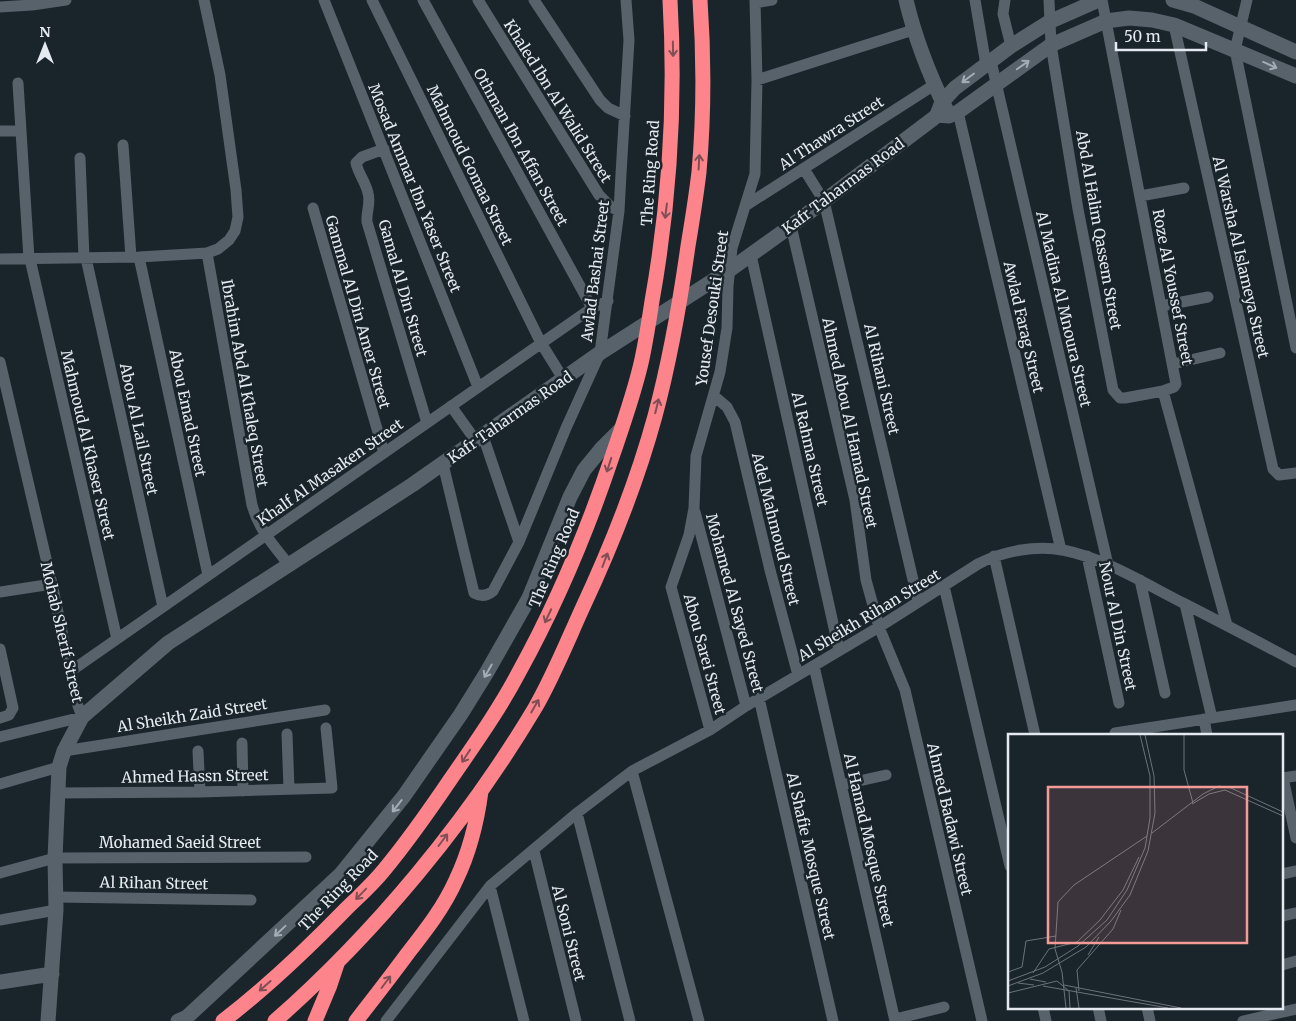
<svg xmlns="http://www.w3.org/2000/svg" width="1296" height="1021" font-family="Merriweather,serif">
<rect width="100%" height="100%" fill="#1a242b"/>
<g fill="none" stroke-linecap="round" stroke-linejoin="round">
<path stroke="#57626b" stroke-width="11" d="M324,0L478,387
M372,0L541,343L564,380
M423,0L592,308
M478,0L599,195L611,207L619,211
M534,0L600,100L608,108L625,116
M975,0L986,65
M1005,0L1003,14L1011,46
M1049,0L1051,45L1078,209L1113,390L1120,398H1125L1163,391
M1102,0L1176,384L1174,387L1163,391L1227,625
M1247,0L1235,50L1296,348
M755,3L772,0
M0,7L32,5L66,0
M1174,25L1273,469L1279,475L1296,473
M991,61L1108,565
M757,80L913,30
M18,83L29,259
M958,112L1061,550
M0,131H21
M123,145L131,257
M384,149L362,157L356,163C358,173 366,183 368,193C371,203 366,212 367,222L427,423
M80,158L84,258
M804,169L824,201L918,601
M1140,196L1184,188
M745,206L934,85
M313,208L384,453
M791,226L855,500L866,580L879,627L905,690L982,1021
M207,253L252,505C259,530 274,546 290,566
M751,255L839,650
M139,257L208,575
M86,258L163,607
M0,259L139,257L207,253L218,249L229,240L235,231L238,217L236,190L220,75L204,0
M30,259L117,639
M1161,306L1208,297
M0,362L52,584L77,703L82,717L0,737
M1173,364L1220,353
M714,396L727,407L735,422L770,570L798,675
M451,406L476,441
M483,436L519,542
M443,464L474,593C481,597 487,596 493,591L519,542L566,428L600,353L619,211L621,174L629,40L626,0
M695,512L746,706
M994,556L1035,735
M1087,556L1119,703
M1140,580L1165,693
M944,586L1010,866
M0,592L52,584
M1185,604L1212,718
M0,649L13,708L9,715L0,718
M814,666L895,1021
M71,671L592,308L608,301
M759,698L833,1021
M1204,719L1207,735
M710,730L671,587L689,535L694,508L696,456L720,372L727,328L728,286L732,248L755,174L757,80L755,0
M1115,733L1296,705
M287,734L289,789
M242,743L243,791
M64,751L325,710
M198,751L200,792
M632,771L699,1021
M1282,778L1296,776
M1283,778L1296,838
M0,784L59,767
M841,785L886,775
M58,793L200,792L332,788L326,728
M577,813L630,1021
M534,851L576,1021
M0,873L55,858L306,857
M1282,874L1296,871
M490,886L524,1021
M56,897L251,900
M1282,916L1296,913
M0,920L56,910
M1282,965L1296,961
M1043,1007L1046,1021
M1098,1007L1101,1021
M1147,1007L1150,1021
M895,1019L944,1007
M386,1021L490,886L577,813L632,771L710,730L746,706L879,627L978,564C1003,551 1035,545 1063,550C1107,559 1145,584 1185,604C1222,623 1259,642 1296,662
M1243,1021L1296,1009"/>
<path stroke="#57626b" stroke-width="15" d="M906,0C915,38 929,74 946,109
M1173,0L1194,6L1296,52
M937,115L949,116L958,112L1051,45L1106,21L1129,18L1152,20L1174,25L1296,76
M0,982L52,974
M48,1021L56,910L55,858L59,767L64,751L82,717L168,643L412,485L600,353L731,269L791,226L934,118L937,115L942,102L955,88L1011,46L1049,22L1099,0
M178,1021L187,1017L341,874L404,796L461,714L487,672L529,598L570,497L584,470L602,448L621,429"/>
<path stroke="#fc848a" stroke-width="15" d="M223,1021C266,988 306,950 344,911C357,898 372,885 384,870C408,841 429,811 450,780C474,745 499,710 519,672C557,603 588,529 613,454C624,422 635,391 642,359C646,340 649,321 652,301C670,200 676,103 670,0
M275,1021C375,933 467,822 535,708C553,677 567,642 582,609C611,547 637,482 655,416C670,360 680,303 688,246C692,222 696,197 699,172C704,115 704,57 700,0
M315,1021L330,985L337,964
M356,1021C374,998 391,976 408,953C426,930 444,907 456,880C470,851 477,822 481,791"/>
</g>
<defs><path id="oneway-shaft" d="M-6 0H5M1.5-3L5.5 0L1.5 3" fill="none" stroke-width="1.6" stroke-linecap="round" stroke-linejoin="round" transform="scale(1.25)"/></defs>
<g stroke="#804f56">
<use href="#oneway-shaft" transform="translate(673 49) rotate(89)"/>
<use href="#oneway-shaft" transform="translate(699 162) rotate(-87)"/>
<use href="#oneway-shaft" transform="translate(666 211) rotate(97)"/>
<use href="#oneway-shaft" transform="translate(657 406) rotate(-76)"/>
<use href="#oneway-shaft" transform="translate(609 465) rotate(108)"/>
<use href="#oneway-shaft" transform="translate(605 560) rotate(-69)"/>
<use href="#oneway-shaft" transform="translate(548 616) rotate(115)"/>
<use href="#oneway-shaft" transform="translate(535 706) rotate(-60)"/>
<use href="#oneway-shaft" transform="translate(466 756) rotate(123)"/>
<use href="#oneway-shaft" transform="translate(443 840) rotate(-53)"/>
<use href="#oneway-shaft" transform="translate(361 894) rotate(134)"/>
<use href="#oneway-shaft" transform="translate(386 982) rotate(-53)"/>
<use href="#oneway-shaft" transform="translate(265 986) rotate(139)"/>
</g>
<g stroke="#a5adb4">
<use href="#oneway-shaft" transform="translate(1023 65) rotate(-35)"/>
<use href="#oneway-shaft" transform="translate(1270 65) rotate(24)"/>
<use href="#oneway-shaft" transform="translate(968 78) rotate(143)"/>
<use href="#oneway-shaft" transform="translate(488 671) rotate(120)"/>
<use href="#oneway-shaft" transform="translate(397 806) rotate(128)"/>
<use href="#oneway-shaft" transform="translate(280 931) rotate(137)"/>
</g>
<g text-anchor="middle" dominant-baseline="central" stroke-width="5" stroke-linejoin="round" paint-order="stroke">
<g font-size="15" fill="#e4eaef" stroke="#1a242b">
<text transform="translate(558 101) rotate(58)">Khaled Ibn Al Walid Street</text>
<text transform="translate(831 133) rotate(-33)">Al Thawra Street</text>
<text transform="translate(521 147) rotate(61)">Othman Ibn Affan Street</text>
<text transform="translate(470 165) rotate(64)">Mahmoud Gomaa Street</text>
<text transform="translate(650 173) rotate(-86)">The Ring Road</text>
<text transform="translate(843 186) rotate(-37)">Kafr Taharmas Road</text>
<text transform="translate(415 188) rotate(68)">Mosad Ammar Ibn Yaser Street</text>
<text transform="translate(1099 230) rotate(80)">Abd Al Halim Qassem Street</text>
<text transform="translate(1241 257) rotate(77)">Al Warsha Al Islameya Street</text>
<text transform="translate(595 271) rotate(-83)">Awlad Bashai Street</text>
<text transform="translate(1173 287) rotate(79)">Roze Al Youssef Street</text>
<text transform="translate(403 288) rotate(74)">Gamal Al Din Street</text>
<text transform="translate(712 308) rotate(-82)">Yousef Desouki Street</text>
<text transform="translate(1064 309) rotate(77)">Al Madina Al Mnoura Street</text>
<text transform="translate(358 312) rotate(74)">Gammal Al Din Amer Street</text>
<text transform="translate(1024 327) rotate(77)">Awlad Farag Street</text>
<text transform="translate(882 379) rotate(77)">Al Rihani Street</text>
<text transform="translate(245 383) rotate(80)">Ibrahim Abd Al Khaleq Street</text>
<text transform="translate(188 413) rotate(78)">Abou Emad Street</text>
<text transform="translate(510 417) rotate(-35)">Kafr Taharmas Road</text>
<text transform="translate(850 423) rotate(78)">Ahmed Abou Al Hamad Street</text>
<text transform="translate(139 429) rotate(78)">Abou Al Lail Street</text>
<text transform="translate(88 445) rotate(77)">Mahmoud Al Khaser Street</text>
<text transform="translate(810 449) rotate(77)">Al Rahma Street</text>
<text transform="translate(330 472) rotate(-35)">Khalf Al Masaken Street</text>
<text transform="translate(776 529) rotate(76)">Adel Mahmoud Street</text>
<text transform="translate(554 558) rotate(-67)">The Ring Road</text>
<text transform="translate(735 603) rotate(75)">Mohamed Al Sayed Street</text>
<text transform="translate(869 615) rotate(-31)">Al Sheikh Rihan Street</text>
<text transform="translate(1118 626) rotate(78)">Nour Al Din Street</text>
<text transform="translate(62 632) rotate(77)">Mohab Sherif Street</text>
<text transform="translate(705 654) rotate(75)">Abou Sarei Street</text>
<text transform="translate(192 715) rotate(-9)">Al Sheikh Zaid Street</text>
<text transform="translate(195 776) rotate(-1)">Ahmed Hassn Street</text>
<text transform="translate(950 819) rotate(77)">Ahmed Badawi Street</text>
<text transform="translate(869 840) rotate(77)">Al Hamad Mosque Street</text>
<text x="180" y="842">Mohamed Saeid Street</text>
<text transform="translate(811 856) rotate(77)">Al Shafie Mosque Street</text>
<text transform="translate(154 883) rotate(1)">Al Rihan Street</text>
<text transform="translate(338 890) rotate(-46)">The Ring Road</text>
<text transform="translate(569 933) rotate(76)">Al Soni Street</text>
</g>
</g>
<g transform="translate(1008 734)">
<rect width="275" height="275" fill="#1a242b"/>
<path fill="none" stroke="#6b7379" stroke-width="1" d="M176,1V36L185,69M184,70L201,60L217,56L275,82M144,99L195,60L211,52L223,54L275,78M80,221L91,203M0,238L14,233L18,207L48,202M25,239L41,215L69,208L92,186L115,156L131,123M22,245L38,248M0,247L37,233L70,212L99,186L119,156L137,114L142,84V42L132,1M10,249L26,251M56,251L173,274M0,252L35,239L78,213L103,187L122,161L140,117L147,79L146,42L137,1M35,252L160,274M68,254L71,274M71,257L69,236L105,195L113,176M0,259L49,247L61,257L62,274M58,274L54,238L47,215L50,168L66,151L139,102"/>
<path fill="#f59b97" fill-opacity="0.15" stroke="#f59b97" stroke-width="2.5" d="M40,53H239V209H40Z"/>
<rect width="275" height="275" fill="none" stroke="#e4eaef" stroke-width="2.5"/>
</g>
<g transform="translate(45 45)" stroke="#1a242b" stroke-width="4" paint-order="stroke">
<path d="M0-4L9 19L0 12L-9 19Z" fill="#e4eaef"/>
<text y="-8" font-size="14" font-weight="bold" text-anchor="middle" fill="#e4eaef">N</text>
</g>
<path d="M1116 42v8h90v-8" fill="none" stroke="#e4eaef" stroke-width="2.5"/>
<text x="1124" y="42" font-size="15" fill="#e4eaef" stroke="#1a242b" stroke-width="4" paint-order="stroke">50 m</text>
</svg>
